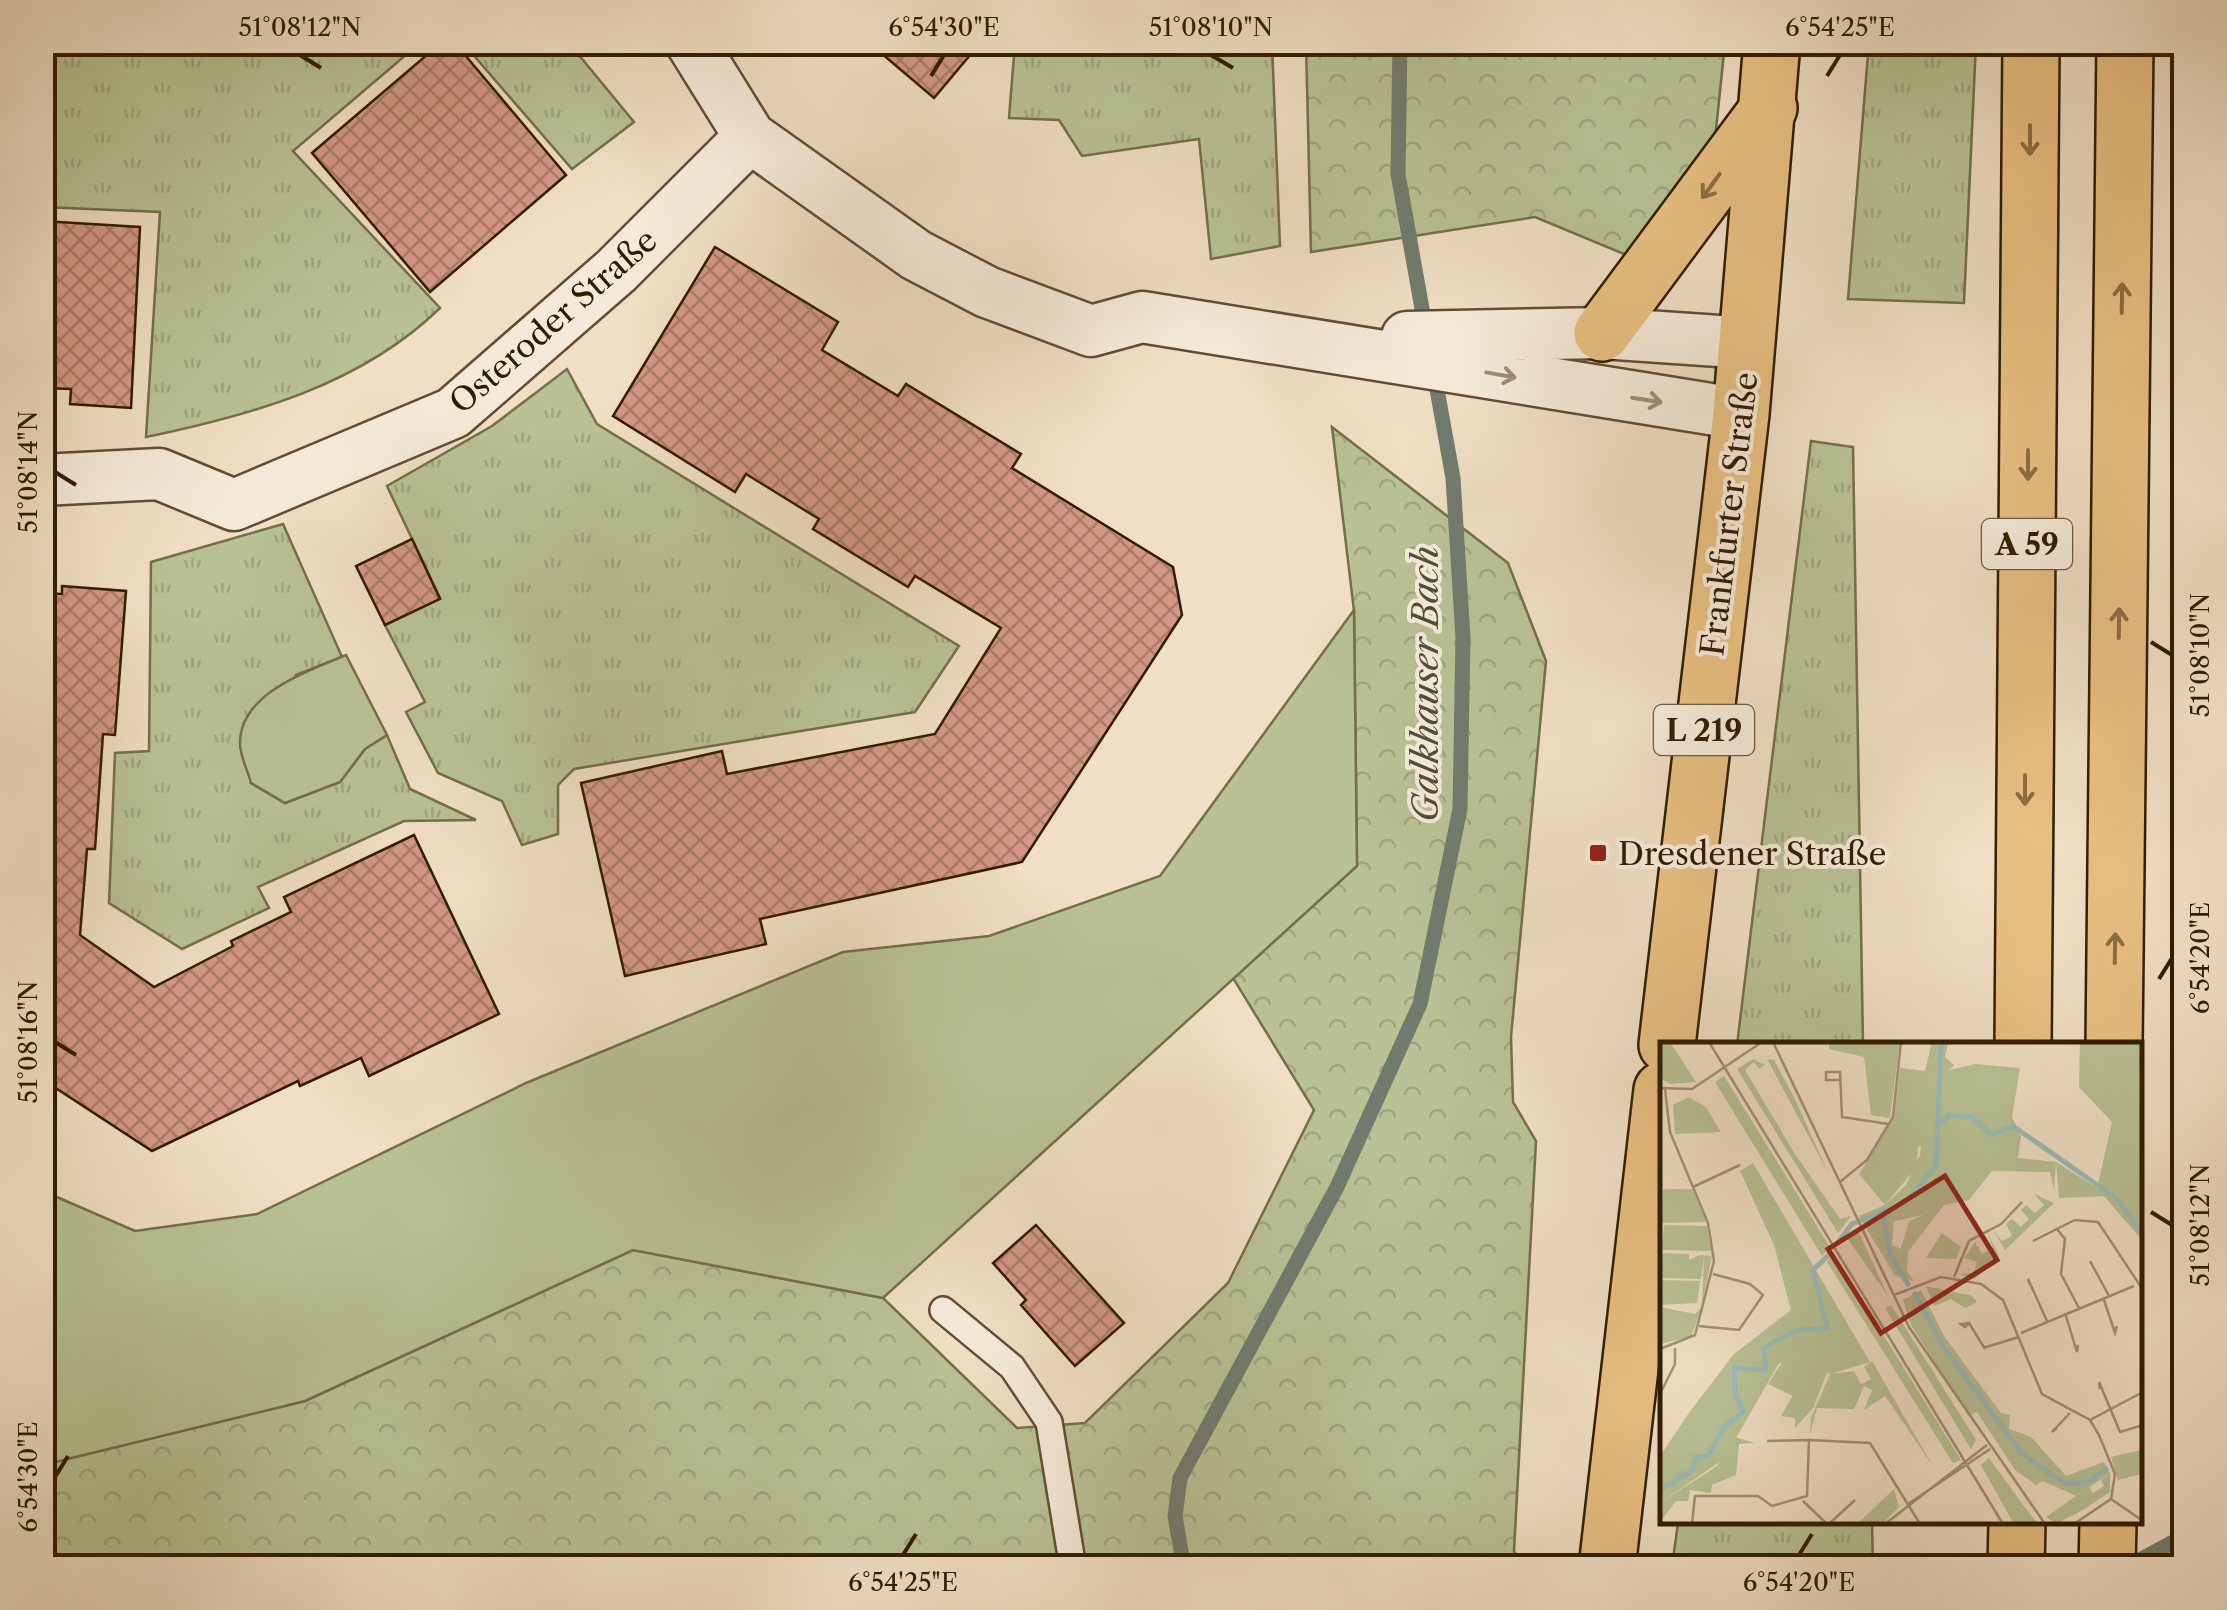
<svg xmlns="http://www.w3.org/2000/svg" width="2227" height="1610" font-family="'Libre Caslon Text',serif">
<defs>
<pattern id="grass-tufts" width="24" height="20" patternUnits="userSpaceOnUse" patternTransform="scale(2.5)"><rect width="24" height="20" fill="#b8c295"/><path d="M3 7l-1-3M5 7V3M7 7l1-3M15 17l-1-3M17 17v-4M19 17l1-3" fill="none" stroke="#9fa67f"/></pattern>
<pattern id="forest-crowns" width="20" height="18" patternUnits="userSpaceOnUse" patternTransform="scale(2.5)"><rect width="20" height="18" fill="#b8c295"/><path d="M2 6a3 3 0 1 1 6 0M12 15a3 3 0 1 1 6 0" fill="none" stroke="#9fa67f"/></pattern>
<pattern id="building-cross-hatch" width="8" height="8" patternUnits="userSpaceOnUse" patternTransform="scale(2.5)"><rect width="8" height="8" fill="#d39884"/><path d="M0 0l8 8M0 8l8-8" fill="none" stroke="#ac7b6a"/></pattern>
</defs>
<rect width="100%" height="100%" fill="#f0dfc4"/>
<filter id="stains"><feTurbulence type="fractalNoise" baseFrequency=".002" numOctaves="4"/><feColorMatrix values="0 0 0 0 .2 0 0 0 0 .09 0 0 0 0 .02 0 0 0 .5 -.17"/></filter>
<radialGradient id="worn" r=".72"><stop offset=".6" stop-color="#630" stop-opacity="0"/><stop offset="1" stop-color="#630" stop-opacity=".3"/></radialGradient>
<path fill="url(#grass-tufts)" stroke="#756f4b" stroke-width="2.5" d="M43,42L420,43L293,151L440,308C361,385 252,415 146,437L160,212L43,207Z
M1869,42L1976,43L1964,303L1848,299Z
M463,43H569L634,122L572,169Z
M1015,43H1272L1280,246L1211,259L1199,139L1082,156L1059,120L1009,118Z
M567,369L597,424L959,646L915,712L574,769L558,785V834L522,845L502,801L438,773L406,712L425,702L385,625L440,598L387,486L492,426Z
M1811,441L1853,447L1863,1045H1737Z
M283,524L342,657L296,675L251,783L285,803L340,782L365,749L387,735L410,789L476,820L404,821L258,887L269,908L182,949L109,903L115,753L149,751L151,562Z
M1678,1523H1872L1873,1567H1672Z"/>
<path fill="url(#forest-crowns)" stroke="#756f4b" stroke-width="2.5" d="M1306,43H1725L1714,149L1636,259L1535,217L1311,252Z
M1332,427L1508,563L1546,661L1511,1037L1513,1102L1536,1141L1514,1551L1523,1567H43L42,1465L305,1401L633,1250L883,1298L1017,1428L1085,1423L1228,1283L1314,1110L1233,978L1357,866L1354,611Z"/>
<path fill="#b8c295" stroke="#756f4b" stroke-width="2.5" d="M1354,610L1357,866L883,1298L633,1250L305,1401L43,1465V1191L135,1231L257,1214L526,1083L843,952L989,936L1160,876Z
M346,655L387,735L365,749L340,782L285,803L251,783C248,771 240,756 240,744C239,693 309,671 346,655Z"/>
<g fill="none" stroke-linecap="round" stroke-linejoin="round">
<path stroke="#717c6f" stroke-width="15" d="M1400,42L1398,174L1426,331
M1184,1568L1175,1516L1180,1478L1337,1187L1420,1004L1460,809L1463,638L1453,478L1434,373
M2125,1568L2184,1536"/>
</g>
<path fill="url(#building-cross-hatch)" stroke="#321c01" stroke-width="2.5" d="M442,42H454L566,175L430,292L312,153Z
M868,42H981L934,98Z
M42,221L140,227L131,408L70,404L71,389L42,388Z
M715,247L838,322L822,350L898,396L906,384L1021,454L1012,468L1173,567L1182,615L1022,862L760,919L766,944L625,976L581,783L722,751L727,774L935,734L1001,628L915,576L908,587L813,529L819,519L746,474L735,492L613,416Z
M412,539L440,599L385,625L356,566Z
M62,586L126,591L115,735L103,734L95,849H87L80,935L154,987L233,946L231,941L291,912L284,897L414,835L499,1014L369,1076L361,1058L300,1086L298,1081L152,1151L42,1079V593L62,594Z
M1036,1225L1124,1323L1075,1366L1021,1305L1026,1300L993,1263Z"/>
<g fill="none" stroke-linecap="round" stroke-linejoin="round">
<defs>
<path id="lane" d="M943,1310L1012,1367L1049,1422L1073,1568"/>
<path id="street" d="M691,42L750,137L916,255L987,292L1091,331L1142,317L1741,414
M1407,337L1602,333L1748,343
M42,480L159,474L234,505L453,413L616,271L750,137"/>
<path id="primary" d="M1602,333L1769,108
M1667,1045L1741,414L1772,42
M1607,1568L1662,1090"/>
<path id="highway" d="M2023,1045L2031,42
M2114,1045L2125,42
M2016,1568L2017,1522
M2107,1568L2108,1522"/>
</defs>
<use href="#lane" stroke="#624d32" stroke-width="30"/>
<use href="#street" stroke="#624d32" stroke-width="55"/>
<use href="#primary" stroke="#321c01" stroke-width="60"/>
<use href="#highway" stroke="#321c01" stroke-width="60"/>
<use href="#lane" stroke="#f5ead9" stroke-width="25"/>
<use href="#street" stroke="#f5ead9" stroke-width="50"/>
<use href="#primary" stroke="#e8c082" stroke-width="55"/>
<use href="#highway" stroke="#e8c082" stroke-width="55"/>
</g>
<defs><path id="oneway-shaft" d="M-6 0H5M1.5-3L5.5 0L1.5 3" fill="none" stroke-width="1.6" stroke-linecap="round" stroke-linejoin="round" transform="scale(2.5)"/></defs>
<g stroke="#8d6e42">
<use href="#oneway-shaft" transform="translate(2030 140) rotate(90)"/>
<use href="#oneway-shaft" transform="translate(1711 186) rotate(126)"/>
<use href="#oneway-shaft" transform="translate(2122 298) rotate(-89)"/>
<use href="#oneway-shaft" transform="translate(2028 465) rotate(90)"/>
<use href="#oneway-shaft" transform="translate(2119 623) rotate(-89)"/>
<use href="#oneway-shaft" transform="translate(2025 790) rotate(90)"/>
<use href="#oneway-shaft" transform="translate(2115 948) rotate(-89)"/>
</g>
<g stroke="#9d8d78">
<use href="#oneway-shaft" transform="translate(1501 375) rotate(10)"/>
<use href="#oneway-shaft" transform="translate(1647 400) rotate(9)"/>
</g>
<path fill="none" stroke="#321c01" stroke-width="4" d="M300,55L321,68M1211,55L1233,68M931,76L944,55M1827,76L1840,55M55,472L76,485M2151,642L2172,655M2159,979L2172,958M55,1042L76,1055M2151,1212L2172,1225M55,1477L68,1456M903,1555L916,1534M1799,1555L1812,1534"/>
<rect fill="#8f2418" stroke="#f5ead9" stroke-width="4" x="1588" y="843" width="20" height="20" rx="5"/>
<g text-anchor="middle" dominant-baseline="central" stroke-width="8" stroke-linejoin="round" paint-order="stroke">
<g fill="#f5ead9" stroke="#6c5a42" stroke-width="2.5">
<rect x="1982" y="519" width="90" height="50" rx="8"/>
<rect x="1654" y="705" width="100" height="50" rx="8"/>
</g>
<g font-size="30" font-weight="bold" fill="#321c01">
<text x="2027" y="544">A 59</text>
<text x="1704" y="730">L 219</text>
</g>
<g font-size="32" fill="#321c01" stroke="#f5ead9">
<text transform="translate(553 321) rotate(-41)">Osteroder Straße</text>
<text transform="translate(1729 514) rotate(-83)">Frankfurter Straße</text>
</g>
<g font-size="32" fill="#321c01" stroke="#f5ead9" text-anchor="start">
<text x="1618" y="853">Dresdener Straße</text>
</g>
<g font-size="35" font-style="italic" fill="#524c38" stroke="#f5ead9">
<text transform="translate(1425 684) rotate(-90)">Galkhauser Bach</text>
</g>
</g>
<g transform="translate(1660 1042)">
<rect width="482" height="482" fill="#f0dfc4"/>
<path d="M93,17L105,23L99,27L94,20L85,28L135,112L180,177L191,174L178,191L77,27ZM107,17L114,18L134,55L169,132ZM240,26L280,33L283,97L260,88L256,126L225,163L199,132L234,76ZM64,34L170,205L162,214L55,40ZM396,120L450,154L399,156ZM3,147H32L47,180L2,181ZM374,152L394,161L345,208L334,189L342,199L352,194L346,182L352,177L361,185L369,177L361,168L366,163L375,171L384,163ZM4,183L47,184L51,209L2,208ZM198,189L228,254L187,196ZM282,191L301,205L296,217L266,216ZM328,192L339,214L315,237L300,232L314,231L317,220L304,216L315,200L322,212L333,206ZM0,211L29,212V218L40,213L52,214L42,263L44,214L41,237L0,236ZM173,212L301,418L293,421L167,220ZM0,238L40,239L37,261L0,263ZM266,244L312,254L317,260L305,266L291,257L274,264ZM231,263L316,398L311,407L225,266ZM0,265L35,272L42,265L31,295L0,302ZM123,319L167,331L154,364L108,342ZM212,319L273,424L225,354L204,368L212,348L204,344L194,367L157,366L150,392L151,376L170,332L194,329L201,342L211,337L204,325ZM75,395L95,401L79,402L76,433L52,443L51,451L30,448L28,459H16L0,480V461L57,424ZM482,408V432L458,438L451,415ZM329,416L363,463L378,482H354L321,423ZM450,431V450L423,468L396,482L386,475L429,445L433,451L444,444L441,438ZM234,447L239,465L222,482H197Z" fill="#b8c295"/>
<path d="M0,0H10L36,40L10,42L0,36ZM169,0H240L230,76L211,73L204,15L169,7ZM272,0H288L285,15L294,23L286,31L270,33L240,26L265,29ZM420,0H482V198L437,146L452,80L419,45ZM260,87L283,97L279,124L296,131L263,173L234,179L232,203L241,207L238,217L254,239L235,234L199,174L225,163L246,143L260,113L261,105L254,102ZM93,121L210,320L170,332L119,321L64,417L0,461V414L31,368L74,312L131,268L114,203L80,129ZM261,248L284,294L341,371L350,373L349,387L371,395L406,434L444,420L450,431L416,454L383,439L376,443L355,428L317,370L309,374L251,283L243,258Z" fill="#b8c295"/>
<path d="M315,22L360,26L352,75L361,94L358,116L396,120L394,148L390,130L332,129L309,158L284,163L248,210L247,230L238,217L249,179L263,173L295,132L279,124L281,30ZM29,55L46,65L61,90L15,92L13,63ZM134,351L155,364L135,386V376L121,374Z" fill="#b8c295"/>
<path fill="none" stroke="#9bbcb9" stroke-width="5" d="M279,83L289,73L312,75L332,93L353,84L456,156L483,192M223,174L230,212L249,244M176,203L192,182L245,161L276,124L281,0M254,250L283,304L362,412L404,441L427,440L448,426M0,448L32,428L36,415L48,414L63,386L84,369L75,353L74,326L105,328L104,306L136,288L167,286L153,228L172,210"/>
<path fill="none" stroke="#a49176" stroke-width="2.5" d="M49,0L343,482M113,0L249,285L385,482M180,38H166V30H180L182,75L228,82M0,46L32,47L102,0M180,140L207,118L233,75L241,0M33,145L80,123M396,186L405,197L401,232L420,268M379,196L373,199L415,178L438,180L483,248M430,219L449,254M294,235L309,199L341,182L362,160M370,243L368,237L387,279M234,253L281,235L321,242L343,258L382,352L430,378L439,393L455,432L451,457M444,258L455,291L457,284M405,271L417,310L418,303M309,281L301,282L305,285L309,281L325,307M39,284L79,288L103,253L90,242L53,232M361,291L474,244M323,306L359,295M0,307L35,293L54,219L48,181L10,90L5,47M440,347L439,340L460,390L483,383M0,352L15,322V306M430,378L483,350M397,386L392,390L410,371M149,398L210,401L260,482M107,399L149,398L147,454L112,464M451,457L483,479M143,459L167,482M248,462L330,407M32,482L35,454H98L112,464M169,482L195,458M225,482L327,403M414,482L451,457"/>
<path fill="#8f2418" fill-opacity="0.15" stroke="#8f2418" stroke-width="5" d="M285,134L337,218L221,291L168,207Z"/>
<rect width="482" height="482" fill="none" stroke="#321c01" stroke-width="5"/>
</g>
<rect width="2227" height="1610" fill="none" stroke="#f0dfc4" stroke-width="110"/>
<rect x="55" y="55" width="2117" height="1500" fill="none" stroke="#321c01" stroke-width="4"/>
<g font-size="25" text-anchor="middle" fill="#321c01">
<text x="300" y="36">51°08'12"N</text>
<text x="944" y="36">6°54'30"E</text>
<text x="1211" y="36">51°08'10"N</text>
<text x="1840" y="36">6°54'25"E</text>
<text transform="translate(28 472) rotate(-90)" y="9">51°08'14"N</text>
<text transform="translate(2200 655) rotate(-90)" y="9">51°08'10"N</text>
<text transform="translate(2200 958) rotate(-90)" y="9">6°54'20"E</text>
<text transform="translate(28 1042) rotate(-90)" y="9">51°08'16"N</text>
<text transform="translate(2200 1225) rotate(-90)" y="9">51°08'12"N</text>
<text transform="translate(28 1477) rotate(-90)" y="9">6°54'30"E</text>
<text x="903" y="1591">6°54'25"E</text>
<text x="1799" y="1591">6°54'20"E</text>
</g>
<rect width="100%" height="100%" filter="url(#stains)"/>
<rect width="100%" height="100%" fill="url(#worn)"/>
</svg>
